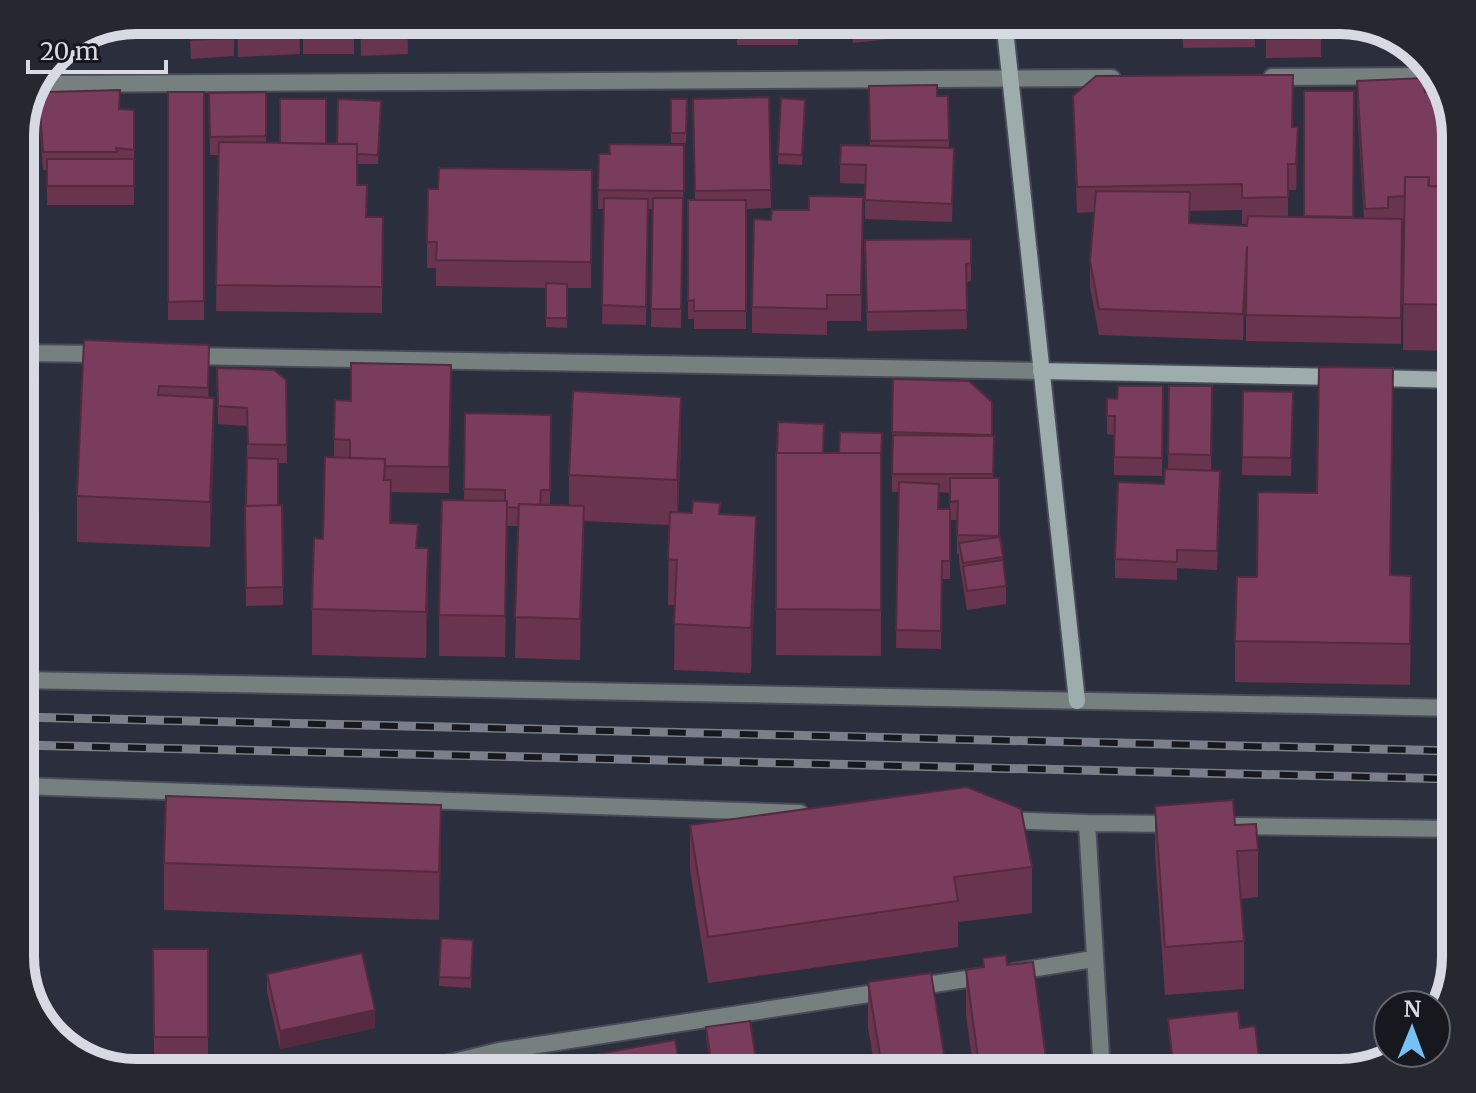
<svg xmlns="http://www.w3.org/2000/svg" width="1476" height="1093" font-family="Merriweather,serif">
<rect width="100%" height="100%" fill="#2b2f3d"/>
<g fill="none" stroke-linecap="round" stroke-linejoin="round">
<defs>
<path id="street" d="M1272,77L1437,76
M42,84L1112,78
M20,353L103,354
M190,356L1041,371
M20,680L1456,708
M20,786L800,813
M1003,820L1087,823L1102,1073
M1087,823L1173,824
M1237,826L1456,829
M1013,972L1093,959
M914,987L986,976
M408,1073L499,1051L888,991"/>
<path id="secondary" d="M1004,20L1077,701
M1041,371L1338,377
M1374,378L1456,380
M20,895L29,998"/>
</defs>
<use href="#street" stroke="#474a58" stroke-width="20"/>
<use href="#secondary" stroke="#474a58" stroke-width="20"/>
<use href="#street" stroke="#76807e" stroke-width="16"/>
<use href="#secondary" stroke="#9eadab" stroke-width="16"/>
<defs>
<path id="rail" d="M20,717L1456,751
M20,745L1456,779"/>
</defs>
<use href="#rail" stroke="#7b7f8a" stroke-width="9"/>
<use href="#rail" stroke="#16181e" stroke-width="6" stroke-dasharray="18" stroke-linecap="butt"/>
</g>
<path fill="#69344f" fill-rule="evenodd" d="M189,20H234V56L191,59Z
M237,20H299L300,54L238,57Z
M303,20H354V54H303Z
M360,20H407L408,54L361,56Z
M496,20H838V30L798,31V45H737V28L496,31Z
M850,20H945V33L853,43Z
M1182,20H1255V47L1183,48Z
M1266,20H1321V57L1266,58Z
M1357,81L1425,92L1456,136V351L1403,350L1404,222H1402L1401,344L1246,341V284L1243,340L1099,335L1090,287V261L1094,212L1077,213L1073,96L1292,127L1298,153L1296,190H1288V217H1304V91H1354L1353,218H1364L1357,107ZM1242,210V224H1247V226L1190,223V211Z
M869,86L937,96H948L949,148H954L952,222L865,219V184L840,183V164L870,146Z
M168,92H204V320H168Z
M266,92V143L337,144L381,101L378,164H357V185L367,217H383L382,313L216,311L218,155H210L209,93Z
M769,97L771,208L746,209V329H694V319H688V200H695L693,99Z
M671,99H687L686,143H671Z
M120,109L134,110V205H47V170H43L40,133V114Z
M805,109L802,165L778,164V154Z
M684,145L681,328L651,327L653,209H648L646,325L602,324L604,209H598L599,154Z
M592,170L591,288H567V328L546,327V288L436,286V268H427V242L438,189Z
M863,223L861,321H827V335L752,333V307Z
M971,239V281L966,282L967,329L867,331L865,240Z
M84,340L209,345V397L214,443L210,547L77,542V496Z
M451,365L449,493L391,492V523L418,548L428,594L426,658L312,655V609L334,457V439L351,401Z
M217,368L286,380L287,463H278V505H282L283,605L246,606L245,506L247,458V426L218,424Z
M1163,386L1162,476L1114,475V435L1107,434V398L1117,399Z
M1169,386H1212L1211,471L1220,489L1217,570L1177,568V580L1115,578V559L1164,484L1168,469Z
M1243,391L1293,392L1291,476L1242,475Z
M992,402V436H994L993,478L999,537H1000L1006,586V604L967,610L959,561V554H957V520H950V579H942L941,649L896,648L898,492H892V432ZM939,492L950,493V509H939Z
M1393,409L1390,575L1411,616L1410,685L1235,682V641L1317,493Z
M465,413L551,415L550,505L569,506V475L681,442L678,512L720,514L756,562L751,673L674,670L675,605H668L669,525L584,521L580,660L515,658L518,526H507L505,657L439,656V615L464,500Z
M776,453H824L881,467V656L776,655Z
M1155,806L1235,825L1258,850V897L1241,899L1244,941V989L1165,995L1155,853Z
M690,825L1032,867V913L958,922V947L708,983L690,870Z
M441,853L439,920L164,910V863Z
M441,938L473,940L471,988L439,986Z
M153,949H208V1056H154Z
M983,958L1007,965L1048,1073H974L966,1015V970L983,967Z
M267,974L375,1028L280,1049L267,992Z
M868,982L947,1073H876L868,1028Z
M1168,1019L1261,1073H1173Z
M706,1027L758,1073H712L706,1037Z"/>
<path fill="#552a40" d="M1298,127V153L1296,190V164Z
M1247,246V272L1243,340V314Z
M209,345V390L208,433V388Z
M681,397V442L677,526V480Z
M214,398V443L210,547V502Z
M507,501V541L505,657V616Z
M584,506V546L580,660V619Z
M756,516V562L751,673V628Z
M428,548V594L426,658V612Z
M441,805V853L439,920V872Z
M375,1010V1028L280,1049V1031Z"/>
<path fill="#7a3c5c" stroke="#552a40" stroke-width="2" d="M190,20H234V38L191,40Z
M238,20H299L300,28L238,31Z
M303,20H354V35L303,36Z
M361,20H407L408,36L361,38Z
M1183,20H1255V28L1183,30Z
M1266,20H1321V38L1266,39Z
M1293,75L1292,127H1298L1296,164H1288V197L1242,198V184L1077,187L1073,96L1096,76Z
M1424,78L1425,92L1445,91L1456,136V187L1429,186V177H1405V196L1388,197V208L1365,209L1357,81Z
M937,85V96H948L949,140L870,141L869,86Z
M120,90L119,109L134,110V150L116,148L117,152H43L40,114L48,92Z
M1304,91H1354L1353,217L1304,216Z
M168,92H204V301L168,302Z
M266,92V136L210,137L209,93Z
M769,97L771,190L695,191L693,99Z
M781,98L805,100L802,155L778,154Z
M280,99H326V144L280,143Z
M338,99L381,101L378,155L357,154V144H337Z
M671,99H687L686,133H671Z
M219,142L357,144V185H367L366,217H383L382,287L216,285Z
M609,144L684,145V191L598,190L599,154H610Z
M841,145L954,148L952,204L865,200L866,165L840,164Z
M47,159H134V186H47Z
M439,168L592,170L591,262L436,260L437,242H427L428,189H438Z
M1405,177H1429L1428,186L1456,187V305L1403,304Z
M1096,191L1190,192L1189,223L1247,226L1248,216L1402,219L1401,318L1246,315L1247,246L1243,314L1099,309L1090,261Z
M809,196L863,197L861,295H827V309L752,307L754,219L771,220L772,210H809Z
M604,198L648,199L646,307L602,305Z
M653,198H683L681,309H651Z
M688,200H746V311H694V300L688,301Z
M971,239V263L966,264L967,310L867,312L865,240Z
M546,283L567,284V318H546Z
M84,340L209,345L208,388L159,386L158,395L214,398L210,502L77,496Z
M351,363L451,365L449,467L385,466V459L350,458V440L334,439L335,400L351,401Z
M1319,367L1393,368L1390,575L1411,576L1410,644L1235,641L1237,577H1257L1258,492L1317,493Z
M217,368L274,370L286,380L287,445L248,444L247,408L218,406Z
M893,379L969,381L992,402V435L892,432Z
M1118,386H1163L1162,458L1114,457L1115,416H1107V398L1117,399Z
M1169,386H1212L1211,455L1168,454Z
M573,391L681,397L677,480L569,475Z
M1243,391L1293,392L1291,458L1242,457Z
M465,413L551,415L550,490H541L540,505L519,504L518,508L507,507V501H505V490L464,489Z
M778,422L824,424L823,453H777Z
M840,432L882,433L881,457V453H839Z
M893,435L994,436L993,474H892Z
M776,453H881V610L776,609Z
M325,457L385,459L384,480H391L390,523L418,524L416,548H428L426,612L312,609L314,538L323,539Z
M247,458L278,459V505L246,506Z
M1165,469L1220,471L1217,551L1177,550V562L1115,559L1118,482L1164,484Z
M950,478H999V536L957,535L958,501L950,502Z
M899,482L939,484L938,509H950V561H942L941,631L896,630Z
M442,500L507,501L505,616L439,615Z
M693,501L720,503L719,514L756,516L751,628L674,624L677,560L668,559L670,512L692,513Z
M519,504L584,506L580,619L515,617Z
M282,505L283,587L246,588L245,506Z
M1000,537L1003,557L963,563L959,543Z
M1003,560L1006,586L967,591L963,566Z
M967,787L1021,809L1032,867L954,877L958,901L708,937L690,825Z
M166,796L441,805L439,872L164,863Z
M1233,800L1235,825L1256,824L1258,850L1237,851L1244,941L1165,947L1155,806Z
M441,938L473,940L471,978L439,977Z
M153,949H208V1037H154Z
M362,953L375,1010L280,1031L267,974Z
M1006,955L1007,965L1033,962L1048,1073H980L966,970L984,967L983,958Z
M931,973L947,1073H883L868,982Z
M1238,1011L1240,1028L1255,1026L1261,1073H1174L1168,1019Z
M750,1021L758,1073H713L706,1027Z
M675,1040L681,1073H601L598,1054Z"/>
<path d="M0 0H1476V1093H0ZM136 34H1340A102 102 0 0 1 1442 136V957A102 102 0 0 1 1340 1059H136A102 102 0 0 1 34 957V136A102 102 0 0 1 136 34Z" fill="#25282e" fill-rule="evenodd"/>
<path fill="none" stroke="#d7dae3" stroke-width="10" d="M136 34H1340A102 102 0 0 1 1442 136V957A102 102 0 0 1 1340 1059H136A102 102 0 0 1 34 957V136A102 102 0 0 1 136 34Z"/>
<g transform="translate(1412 1029) rotate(1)"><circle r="38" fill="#16181e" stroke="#63666d" stroke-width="2"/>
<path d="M0-6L14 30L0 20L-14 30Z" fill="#77bff7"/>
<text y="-12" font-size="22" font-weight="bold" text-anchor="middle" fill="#d7dae3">N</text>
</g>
<path d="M28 60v12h138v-12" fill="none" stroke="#d7dae3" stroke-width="4"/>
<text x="40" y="60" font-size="24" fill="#d7dae3" stroke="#16181e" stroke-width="6" paint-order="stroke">20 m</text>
</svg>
